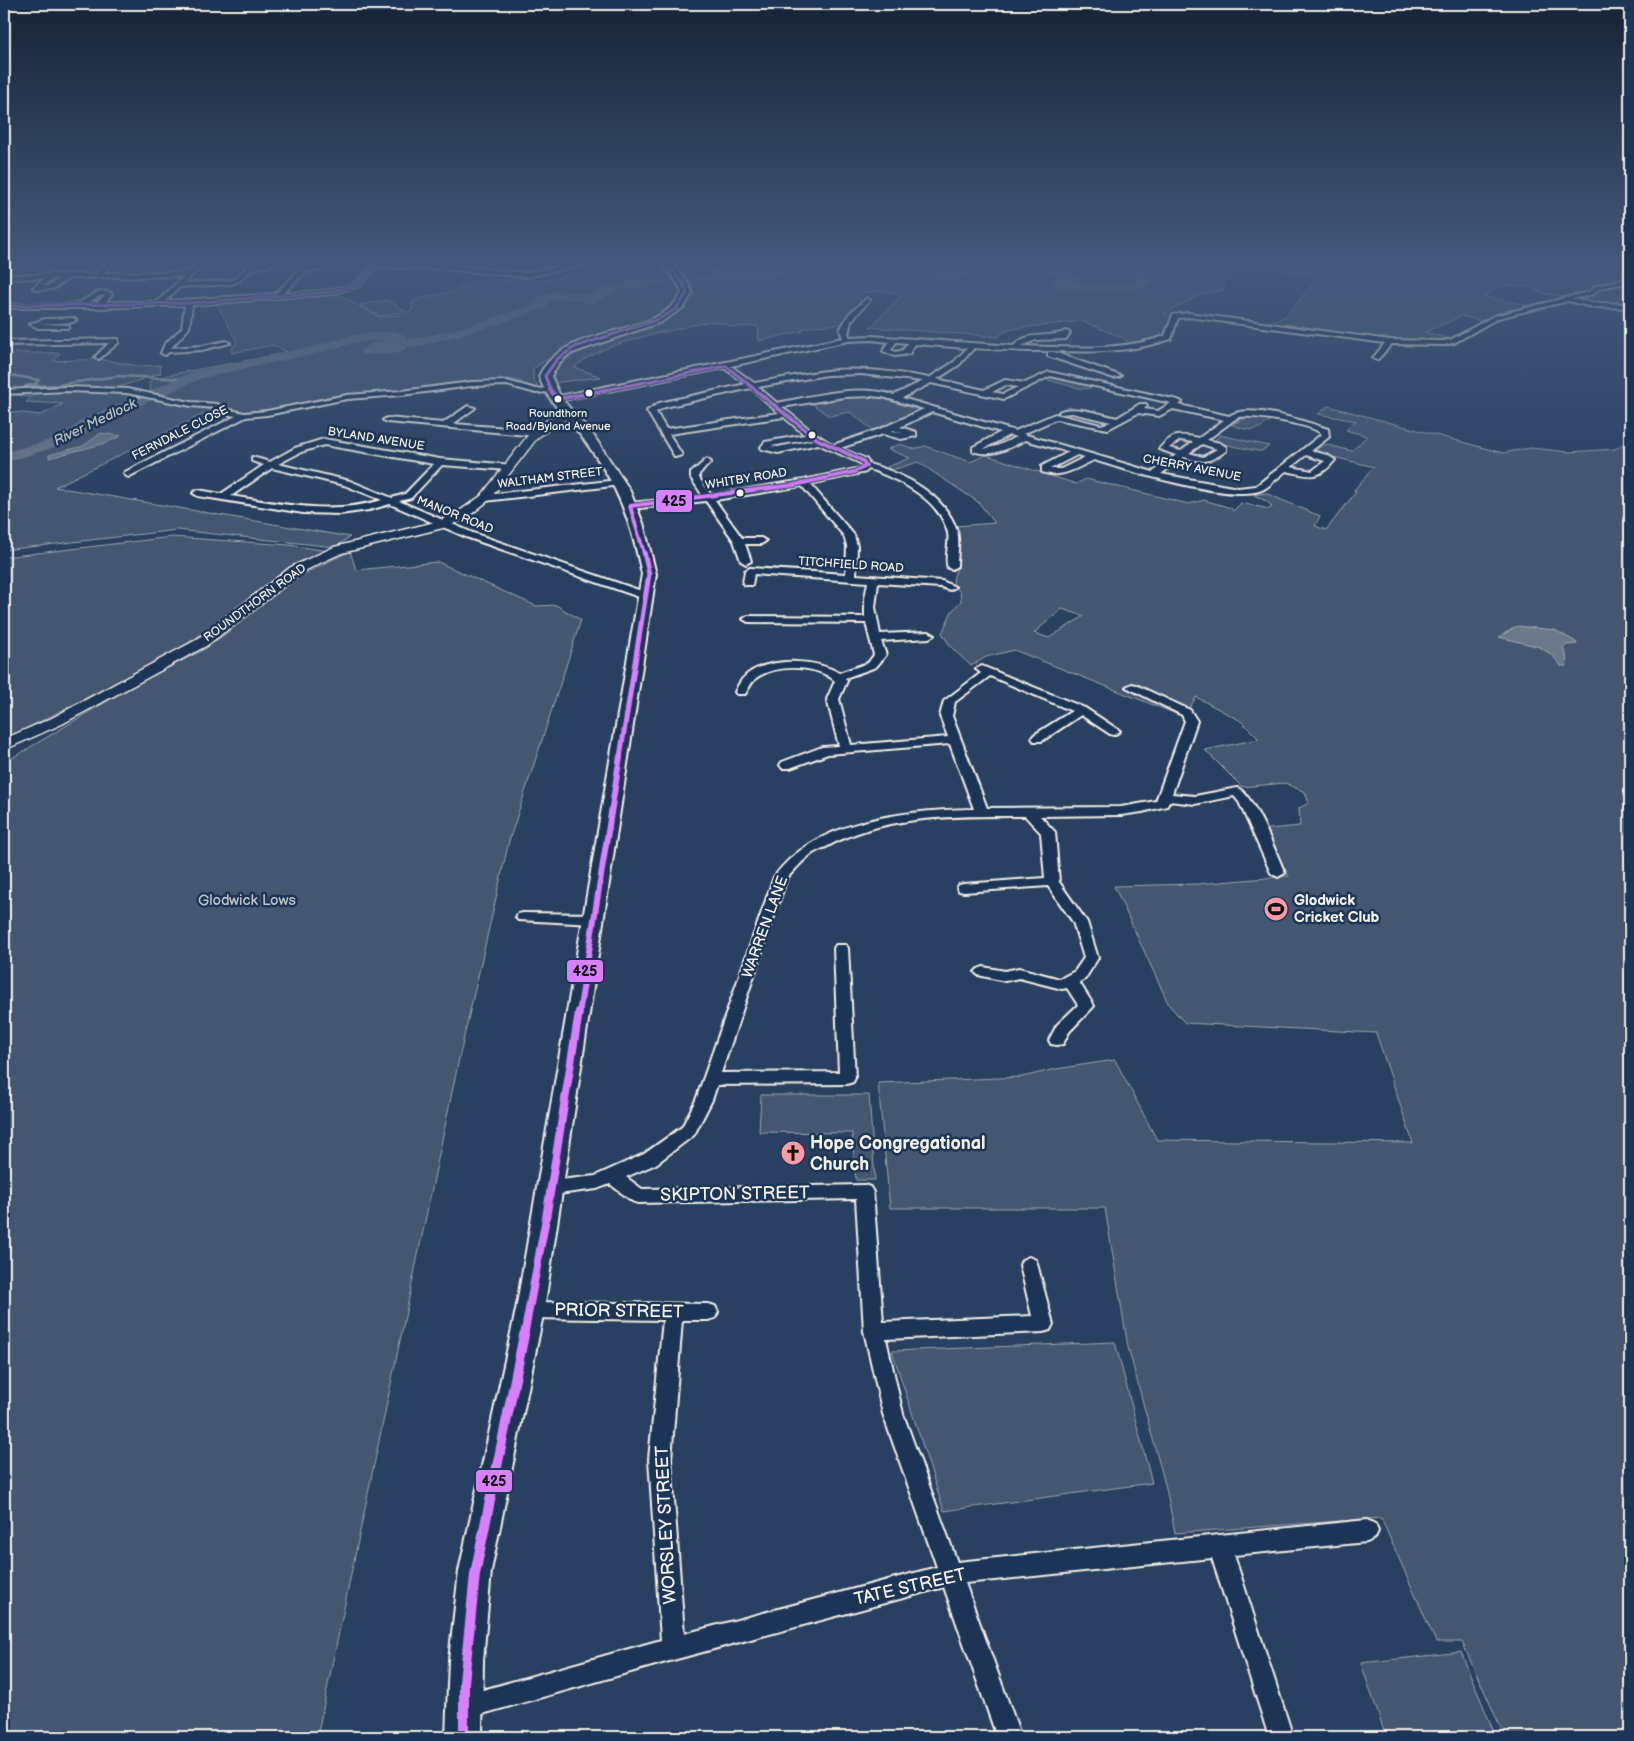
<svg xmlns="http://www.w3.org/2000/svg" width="1634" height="1741" font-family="'Balsamiq Sans',sans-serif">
<rect width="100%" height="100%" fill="#2a4060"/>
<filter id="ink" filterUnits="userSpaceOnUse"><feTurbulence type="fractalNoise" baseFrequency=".02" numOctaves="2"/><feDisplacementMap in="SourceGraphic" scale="10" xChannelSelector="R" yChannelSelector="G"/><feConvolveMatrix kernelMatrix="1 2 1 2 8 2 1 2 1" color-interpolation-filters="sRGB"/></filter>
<g filter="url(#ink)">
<path fill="#445771" stroke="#9ca4ac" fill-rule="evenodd" d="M617,261H658L680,290C674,305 664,312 651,319C609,335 569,342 533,369V379L538,386L537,388H532L518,384L522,382L520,381L498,378L496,382C448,387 399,394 351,394C317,394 283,414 249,414C237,413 227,408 216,404L210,411L55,487L350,537L335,547L177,530L4,550V411L41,415L63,404L26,402L34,395L27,397L12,394L84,390L81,393L113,392L159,399L164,403L169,401L179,404L187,400L151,393L149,382L152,379C197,368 242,363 287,352L273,345L232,353L231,349L237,342L217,304L338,294L379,317L401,315L413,310L411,303L421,298L452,292L480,279L509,281L519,276H527L537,281L569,276L624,264Z
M672,261H1630V279L1593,287L1586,292L1565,297L1541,293L1532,287L1500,285L1484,297L1533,306L1498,314L1484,322L1462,316L1425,332L1450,339C1433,346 1410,342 1392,340C1349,336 1307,329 1265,323L1285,317L1309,288L1321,277C1296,271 1253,264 1228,276L1223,290L1202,294L1164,314L1171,317C1162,342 1157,339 1132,345L1121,337L1082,321L1012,329L1002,333L999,337L870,327L902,295L883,291L861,293L858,298L863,301L850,313L843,324L811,326L801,330L803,331L759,341L758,326L732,327L725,324L711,321L646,336L611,346L587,358L574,367L601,377L553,383L550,376C586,327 669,340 695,295L684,273Z
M1613,285L1630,290V304L1597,303L1572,300L1593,294L1601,287Z
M387,300L406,311L379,316L360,305Z
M15,353H60L53,361L100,359L139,366L160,365L161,373L113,389L82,387L4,391V357L8,358Z
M1054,376L1095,385V387L1082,389L1044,379Z
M860,396L883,399L922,411L874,431L850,412L829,416L811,403Z
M1328,406L1503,453L1530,448L1570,452L1615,449L1630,440V1737H1505L1462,1642H1436L1381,1518L1175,1533L1166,1488L1128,1347L1105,1208H890L878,1083L1022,1077L1056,1069L1115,1060L1157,1140L1413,1143L1376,1033L1185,1023L1169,1005L1114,886L1198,884L1289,876L1260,830L1300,826L1299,808L1309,803L1305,792L1285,783L1242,787L1205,750L1259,739L1241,721L1196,697L1184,717L1014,650L986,657L971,666L951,647L942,633L952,611L961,601L960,592L953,585L954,575L958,567L956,526L995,523L978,502L918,462L892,470L887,467L910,458L888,449L900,444L914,449L925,446L970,462L986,455L1076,484L1086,479L1189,504L1204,500L1231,508L1233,511L1241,503L1269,509L1272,507L1268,502L1254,495L1265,493L1320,516L1315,526L1326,530L1356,492L1354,490L1374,467L1314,452L1324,444L1352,451L1367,436L1346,430L1356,421L1318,414ZM1062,609L1084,616L1049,638L1034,633Z
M1240,417H1243L1233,424C1247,416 1255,416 1271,420C1256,433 1248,431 1230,424Z
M1220,435L1269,446L1262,451H1258L1213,442Z
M172,537L289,545L328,551L289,569L199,636L170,655L4,740V557Z
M350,551L356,570L438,562L536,606L556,605L581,620L509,841L459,1059L317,1737H4V763L134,685L205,649L243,621L294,579Z
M761,1095H869L875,1180H856L852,1133L759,1132Z
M1115,1342L1152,1483L944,1511L892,1351Z
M1461,1652L1496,1737H1386L1361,1663Z"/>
<path fill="#6a788a" stroke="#a1a8b0" d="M101,433L121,436L106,443L49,458V455L83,446Z
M1517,626L1555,630L1576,642L1577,644L1567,645L1563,648L1566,654L1567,666H1561L1553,656L1540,647L1499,637Z"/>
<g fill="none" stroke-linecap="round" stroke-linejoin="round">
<path stroke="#a1a8b0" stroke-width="2.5" d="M693,261L713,272L725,276
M1097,261L1105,262
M4,374L39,380L35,384L25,386L57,385L118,376L186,379"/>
<path fill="#6a788a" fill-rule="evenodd" d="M998,261C1018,261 1067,263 1080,279L1074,283L1115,284L1138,280L1129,271L1106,268L1099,262L1112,261L1136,266L1152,281C1138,296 1063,296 1049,281L1051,279L1064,277L1034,270L1001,267L978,275L950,280L922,273L888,269L701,281L695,278L701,275L888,263L924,267L950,274L972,270Z
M1199,261H1239L1237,263L1220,266L1201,263Z
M662,279L668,283L666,285L623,289L592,303L558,298L549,302L546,308L487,328L423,345L408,347L399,353L362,355L360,352L369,344L391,339L354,343L318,353L202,378L91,427L85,435L64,444L4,463V453C26,446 67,439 80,421L193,372L316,346L353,335L392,331L405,335L406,339C450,334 494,317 536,303L539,297L557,290L589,295C611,281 637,281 662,279Z"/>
<defs>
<path id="minor" d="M20,261H29L17,267H4V263Z
M106,261L114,263L103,273L188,272L200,261H207L184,283L229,281L235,279L252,261H259L256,264L273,261L270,266L252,269L239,281L232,284L180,287L165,301L275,294L301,269L317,266L322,261H329L321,269L305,272L283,294L331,290L357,283L374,261H380L378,263L446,265L526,273L588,261H602L526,277L446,269L376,267L361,285L331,294L192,305L189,328L171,348L202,346L226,341L230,343L202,350L169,352L165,355L161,353L165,344L182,328L185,305L99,308H4V304C17,304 72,306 80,302C91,297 100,286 112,294L106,302H157L184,276L69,278L53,289L36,290L33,288L45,278L4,279V275L96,274L107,263ZM53,278H60L49,286H43ZM105,295L98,302L88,303L99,296Z
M1630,278V282L1600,288L1593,294L1573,299L1592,303L1630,304V308L1592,307L1568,301L1498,318L1454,343L1444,345L1392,344L1377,360L1373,358L1385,343L1188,317L1178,318L1171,339C1130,353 1094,352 1052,351C1025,351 1000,350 974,348L959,365L937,379L984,390L1005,380L1025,383L1049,372L1178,400L1182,402L1179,405L1229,416C1248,402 1307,422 1328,429L1329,437L1311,451L1327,455L1335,460C1318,481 1310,476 1286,471C1278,477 1270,486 1262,490C1233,503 1126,470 1094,460C1076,468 1062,479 1042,472V466L1069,452L1025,440C1009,448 992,458 973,451V447L1001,432L932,412L900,427L916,432V436L901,439L883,434L840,448L866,459L869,464C904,474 945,494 957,531C960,542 957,555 957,566L952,569L948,568C944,558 950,544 948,533C940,500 903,482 875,471L868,469L866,472L810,484L854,535L857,546L856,575L942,581L955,587L950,590L941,587L878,583L875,607L880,634L929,632L934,635L929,638L881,641L886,655L876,667L845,678L847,681L839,699L851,745L948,737L940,716L944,701L981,673L976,669L982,666L1085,708L1120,731L1114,735L1110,734L1081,715L1042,741H1034L1032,738L1034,735L1072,711L990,676L955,702L952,716L987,808L1121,807L1156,801L1185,721L1182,715L1126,687L1132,684L1136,685L1190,710L1197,721L1172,794L1195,796L1237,788C1253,792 1277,856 1285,873L1278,877L1271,873L1239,802L1234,796L1195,804L1169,801L1167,806L1142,812L1121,815L1040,816L1055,832L1059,882L1087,922L1098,958L1085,979L1079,982L1094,1006L1069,1032L1063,1044L1057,1045L1051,1044L1049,1040L1057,1025L1078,1005L1067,988L1062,989L1019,978L1005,981L978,975L975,972L978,969L983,967L1005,971L1019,968L1060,979L1075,971L1084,958L1073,922L1048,886L964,892L959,891L957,888L959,885L964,884L1045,878L1041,833L1025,816C960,816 885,814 826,847C820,849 813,852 809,856C801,862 794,871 787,878L721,1073L839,1072L834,948L836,945H846L848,948L855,1078L853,1082L847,1084L717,1085L712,1100L694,1135L656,1164L626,1177L642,1189L864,1185L870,1187L873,1192L883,1322L1032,1316L1020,1265L1022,1260L1029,1257L1036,1260L1053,1324L1050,1330L1043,1332L886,1339L903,1414L957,1562L1367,1520L1375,1524L1378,1531L1375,1538L1367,1542L1234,1555L1293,1737H1269L1212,1558L965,1583L1021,1737H997L944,1587L673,1660L465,1719L456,1716L453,1707L456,1698L465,1695L661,1640L649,1459L663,1320L530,1318L523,1316L520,1310L523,1304L530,1302L708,1304L715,1306L718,1312L715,1318L708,1320H682L671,1459L684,1634L937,1567L883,1414L864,1331L856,1199L638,1203L632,1201L610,1184L597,1189L551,1195L545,1193L542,1188L545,1183L551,1181L595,1176L644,1154L682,1127L696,1100L774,877C815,819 909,810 974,809L950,744L828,754L790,768H782L780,765L782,762L822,747L839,746L827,699L835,681C818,665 779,664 759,676C751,681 750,687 745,694H737L735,692C739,683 743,676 752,671C775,658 816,659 839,673L868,663L874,655L866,623L748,622L743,619L748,616L865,617V598L868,582L754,574L752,585H744L743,583L745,571L750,568L846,574L847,546L844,536L802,486L715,500L742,538H761L766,541L761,544H745L751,561L746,564L741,561L734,541L706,501L630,509L625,506L630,503L703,496L691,478V473L707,459L711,462L699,474V478L711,495L804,480L860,468L862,466L860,463L818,444L778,453L762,449L761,447L765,442L805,435L784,417L669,434L682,455L675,457L647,411L659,403L746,384L724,368L558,401L554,399L555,397L843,338L840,330L849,314L867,298L870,300L851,321L848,334L850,337L871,336L1014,346C1027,330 1051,339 1066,331L1070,333L1066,339L1036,340L1021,346C1070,347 1118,352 1165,336L1173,315L1188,313L1390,340L1444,341L1452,339L1494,316L1589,292L1596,286ZM871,340L889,342L883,351L895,356L909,354L915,344L967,348L954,362L929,378C895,372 860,367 826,371C802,374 778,379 754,383L731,366L848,341ZM896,342L908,343L903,350L896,352L891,350ZM861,374L923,381L894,395C856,384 815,396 777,403L758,387L827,375ZM1050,376L1171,403L1158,411L1144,409L1147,406L1146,404H1140L1117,418C1103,415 1071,404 1059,412L1060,414L1072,413L1111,422L1101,425L1055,414L1015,431L902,398L931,383L1004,399ZM1006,385L1018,387L1003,394L992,392ZM751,388L779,413L666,429L656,412L665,407ZM871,396L883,397L924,409L880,429L833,445L814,433L782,407L844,397ZM1173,409L1224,420L1199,438C1179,434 1173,433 1159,449L1176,455L1153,472L1023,434L1056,419L1108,429L1138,413L1159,416ZM1238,417C1254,415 1312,424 1322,434L1256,486L1238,488L1161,474L1184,457C1204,463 1208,463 1226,451V447L1220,443L1207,440ZM893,430L903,433L891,431ZM1009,435L1017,437L997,446L983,449ZM811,439L813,440L778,447L771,446ZM1180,440L1193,442L1181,451L1169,448ZM1202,444L1217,449L1203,457L1189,453ZM1077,455L1085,457L1061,469H1050ZM1306,455L1325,461L1312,471L1291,467Z
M45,319L73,318L76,320L73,322L42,324L69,325V327L67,328H38L30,324Z
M118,339V343L99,359L95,357L109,343L4,345V341Z
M1048,352H1054L1121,376L1114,378L1048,356Z
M507,381L536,389L550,388L554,390L550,392L536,393L507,385L471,386L402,395L347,399L267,415L246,417L128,477L124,474L125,472L236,416L220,413L215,408L191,406L127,393L66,391L4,394V390L66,387L127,389L191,402L217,404L226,409L244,413L267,411L347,395L402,391L471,382Z
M468,406L475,408L453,424L538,430L542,433L538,436L387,422L383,420L387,418L443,423Z
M324,439L440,459L512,465V469L509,470L442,465L411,498L399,501L473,533L650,594L651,596L650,598H642L466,537L390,504L369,510L340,514L303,513L198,496L193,493L198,490L221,494L264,465L252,461V457L270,462L295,448ZM324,445L434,464L405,494L392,498L350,481L278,464L301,452ZM272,468L344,485L382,500C331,515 282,504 231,496Z
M618,480L622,483L621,485L485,501L480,498L485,495Z
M523,913L594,914L599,916L601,919L599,922L594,924L518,920L516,917L518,914Z"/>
<path id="tertiary" d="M571,412L575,413L576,415L575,417L557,423L537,438L489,500L469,516L447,527L342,553L320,563L301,573L206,646L62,724L4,750V739L52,718L196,640L291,567L334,547L439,521L461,510L481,496L529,434L549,419Z"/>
<path id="secondary" d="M661,261H670L689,285L692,293L684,307L661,322L569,354L559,363L551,376L561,398L593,435L629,489L643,523L656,574L544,1310L491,1571L483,1660L482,1737H446L449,1660L459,1571L516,1310L642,574C630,519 619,487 585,441C570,420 547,402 539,376C566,321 658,341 682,293L679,285Z"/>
</defs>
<use href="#minor" stroke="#f4f1e8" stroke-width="4"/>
<use href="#tertiary" stroke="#f4f1e8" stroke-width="3"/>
<use href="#secondary" stroke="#f4f1e8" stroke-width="4"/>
<use href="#minor" fill="#1d3557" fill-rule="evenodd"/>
<use href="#tertiary" fill="#1d3557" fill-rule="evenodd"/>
<use href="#secondary" fill="#1d3557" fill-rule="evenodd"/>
<defs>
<path id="bus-1-far5" d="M4,306L189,303L331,292L359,284L377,261
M551,391L545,376L557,359L575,347L659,319L676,309L687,293L684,285L665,261
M600,391L726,366L757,391"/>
<path id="bus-1-far4" d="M550,390L558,399L606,390
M644,553L630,506L794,485L854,472L866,466L863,461L817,439L755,390"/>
<path id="bus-1-far3" d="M620,757L649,574L644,552"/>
<path id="bus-1-far2" d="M579,1014L620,756"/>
<path id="bus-1-far1" d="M524,1336L546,1218L579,1012"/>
<path id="bus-1" d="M464,1737V1682L475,1574L524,1335"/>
</defs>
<use href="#bus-1-far5" stroke="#1d3557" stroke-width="5"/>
<use href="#bus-1-far4" stroke="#1d3557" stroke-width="6"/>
<use href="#bus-1-far3" stroke="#1d3557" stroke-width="8"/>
<use href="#bus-1-far2" stroke="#1d3557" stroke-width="10"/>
<use href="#bus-1-far1" stroke="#1d3557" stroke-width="12"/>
<use href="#bus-1" stroke="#1d3557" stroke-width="14"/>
<use href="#bus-1-far5" stroke="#d880ff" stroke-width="3"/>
<use href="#bus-1-far4" stroke="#d880ff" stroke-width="4"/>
<use href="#bus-1-far3" stroke="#d880ff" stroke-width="5"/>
<use href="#bus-1-far2" stroke="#d880ff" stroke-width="6"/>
<use href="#bus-1-far1" stroke="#d880ff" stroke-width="8"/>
<use href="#bus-1" stroke="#d880ff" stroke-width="10"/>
</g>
</g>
<linearGradient id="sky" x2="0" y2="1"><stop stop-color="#172335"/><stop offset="0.52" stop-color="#44597a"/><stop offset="1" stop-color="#44597a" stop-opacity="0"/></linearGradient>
<rect width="1634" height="505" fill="url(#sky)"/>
<defs>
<symbol id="stadium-disc" viewBox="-11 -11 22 22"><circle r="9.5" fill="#ff9aa2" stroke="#1d3557"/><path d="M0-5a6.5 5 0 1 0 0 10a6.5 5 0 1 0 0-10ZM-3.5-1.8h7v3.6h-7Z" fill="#111"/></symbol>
<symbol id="church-disc" viewBox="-11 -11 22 22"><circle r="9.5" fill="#ff9aa2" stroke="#1d3557"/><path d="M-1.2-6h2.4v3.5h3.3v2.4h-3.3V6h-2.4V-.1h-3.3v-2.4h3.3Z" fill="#111"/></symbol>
</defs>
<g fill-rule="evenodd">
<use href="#stadium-disc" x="1262" y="895" width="28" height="28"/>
<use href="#church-disc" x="779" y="1139" width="28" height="28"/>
</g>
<g fill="#f4f1e8" stroke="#1d3557" stroke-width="2">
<circle cx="589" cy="393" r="4.5"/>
<circle cx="558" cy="399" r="4.5"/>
<circle cx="812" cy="435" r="4.5"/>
<circle cx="740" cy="493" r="4.5"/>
</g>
<g text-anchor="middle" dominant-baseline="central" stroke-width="5" stroke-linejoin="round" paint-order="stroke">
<g font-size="11" fill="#f4f1e8" stroke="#1d3557">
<text x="558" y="413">Roundthorn<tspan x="558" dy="13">Road/Byland Avenue</tspan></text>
</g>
<g font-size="12" fill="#f4f1e8" stroke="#1d3557">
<text transform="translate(180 433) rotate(-27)">FERNDALE CLOSE</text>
<text transform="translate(376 439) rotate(9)">BYLAND AVENUE</text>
<text transform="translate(1192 468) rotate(11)">CHERRY AVENUE</text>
<text transform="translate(550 478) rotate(-7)">WALTHAM STREET</text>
<text transform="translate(746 479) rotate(-9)">WHITBY ROAD</text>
<text transform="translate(455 515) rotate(22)">MANOR ROAD</text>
<text transform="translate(851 565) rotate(4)">TITCHFIELD ROAD</text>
<text transform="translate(255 603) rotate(-36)">ROUNDTHORN ROAD</text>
</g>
<g font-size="14" font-style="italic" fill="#bdc1c2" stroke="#1d3557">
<text transform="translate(95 422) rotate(-26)">River Medlock</text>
</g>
<g font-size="15" fill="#bfc3c4" stroke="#1d3557">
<text x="247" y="900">Glodwick Lows</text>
</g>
<g font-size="15" font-weight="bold" fill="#f4f1e8" stroke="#1d3557" text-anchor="start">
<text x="1294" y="900">Glodwick<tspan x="1294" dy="17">Cricket Club</tspan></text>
</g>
<g font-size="15" fill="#f4f1e8" stroke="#1d3557">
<text transform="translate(765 927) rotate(-70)">WARREN LANE</text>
</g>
<g font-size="18" font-weight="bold" fill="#f4f1e8" stroke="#1d3557" text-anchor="start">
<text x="810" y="1143">Hope Congregational<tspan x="810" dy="21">Church</tspan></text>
</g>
<g font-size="18" fill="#f4f1e8" stroke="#1d3557">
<text transform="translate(735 1194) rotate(-1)">SKIPTON STREET</text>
<text transform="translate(619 1311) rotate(1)">PRIOR STREET</text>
<text transform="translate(666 1525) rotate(-93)">WORSLEY STREET</text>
<text transform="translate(910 1587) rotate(-13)">TATE STREET</text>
</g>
</g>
<g stroke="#1d3557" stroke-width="2">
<rect x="655" y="489" width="38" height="24" rx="5" fill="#d880ff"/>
<rect x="566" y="959" width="38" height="24" rx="5" fill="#d880ff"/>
<rect x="475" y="1469" width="38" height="24" rx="5" fill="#d880ff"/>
</g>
<g font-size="14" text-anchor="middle" font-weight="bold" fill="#111">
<text x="674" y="506">425</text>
<text x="585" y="976">425</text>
<text x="494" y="1486">425</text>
</g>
<rect width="1634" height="1741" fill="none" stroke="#1d3557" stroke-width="20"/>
<rect x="10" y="10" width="1614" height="1721" fill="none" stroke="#f4f1e8" stroke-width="2" filter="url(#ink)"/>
</svg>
